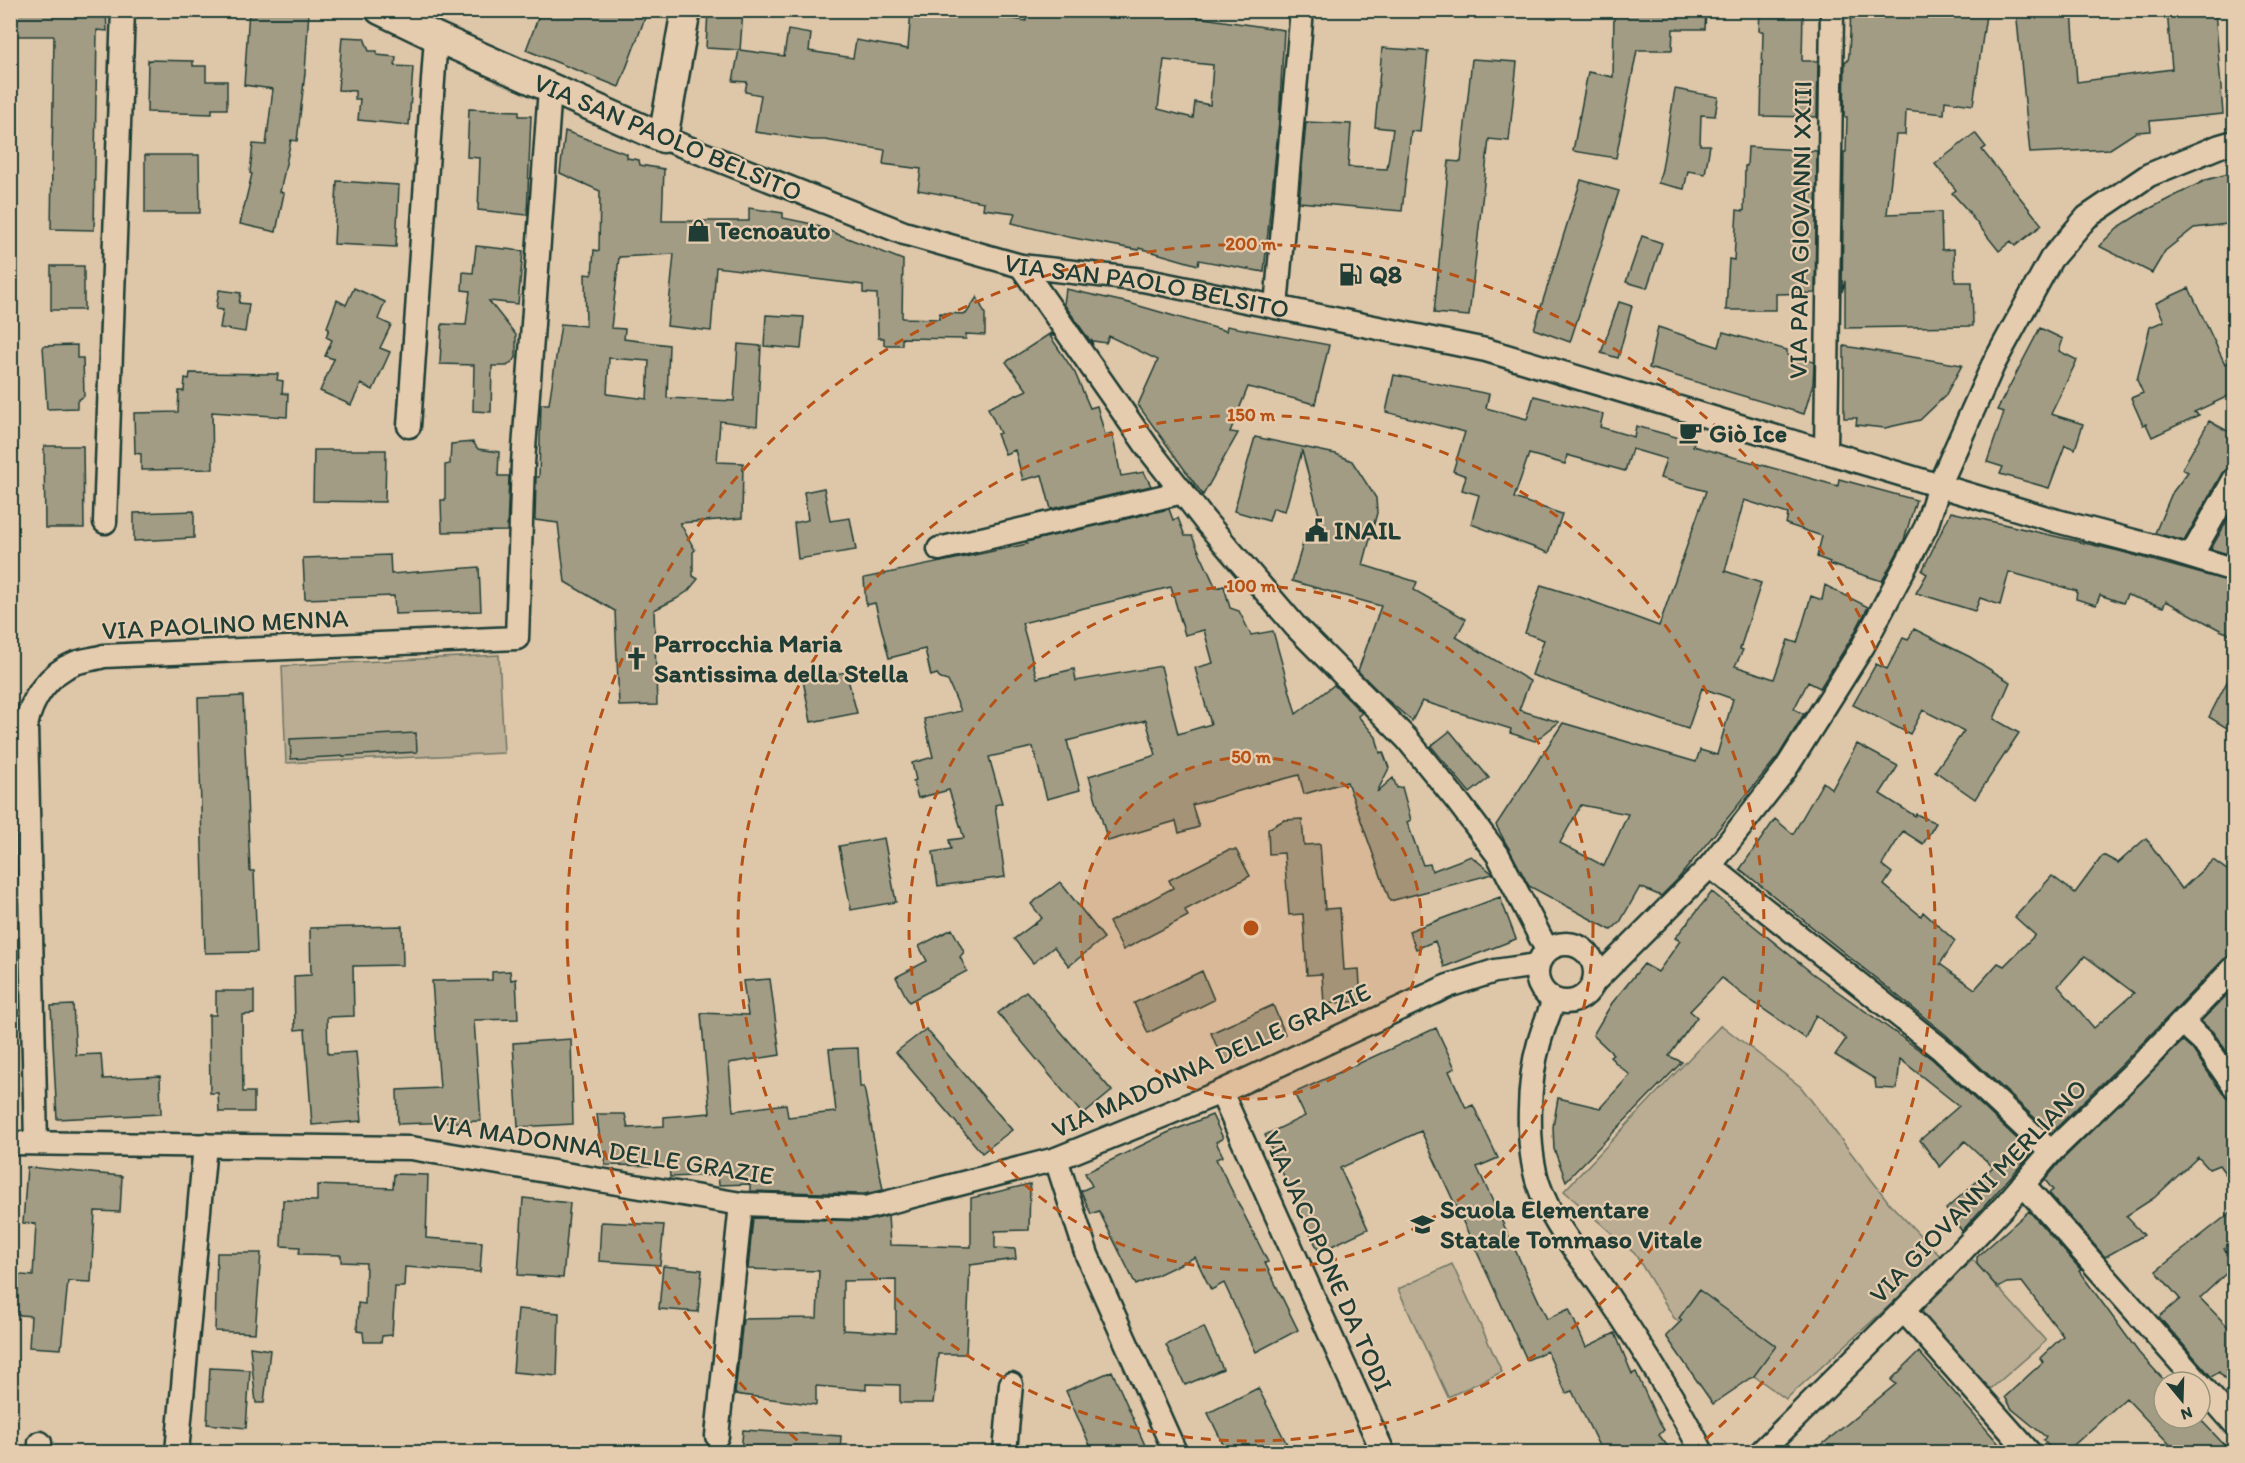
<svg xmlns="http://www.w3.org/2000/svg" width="2245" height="1463" font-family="Itim,sans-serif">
<rect width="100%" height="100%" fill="#dec6a9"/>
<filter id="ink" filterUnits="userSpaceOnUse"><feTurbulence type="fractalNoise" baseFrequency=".0167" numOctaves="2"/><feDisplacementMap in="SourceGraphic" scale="12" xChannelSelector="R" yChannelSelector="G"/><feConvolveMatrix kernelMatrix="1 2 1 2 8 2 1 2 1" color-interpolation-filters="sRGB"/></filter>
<g filter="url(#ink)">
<path fill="#bbad94" stroke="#6d7564" stroke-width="1.5" d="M499,655L504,753L286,763L282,666Z
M1721,1025L1801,1087L1890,1204L1942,1258L1786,1399L1674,1318L1635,1254L1564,1191Z
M1973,1260L2046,1341L1986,1393L1925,1324L1922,1303Z
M1452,1264L1502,1372L1448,1397L1398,1289Z"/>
<path fill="#a39c85" stroke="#1f3d34" stroke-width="1.5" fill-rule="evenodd" d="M10,10H106L107,31L97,30L94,230L51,229L54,36H10Z
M249,10H309L305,73L297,141L291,140L280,192L284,193L276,232L240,224L252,174L250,173L253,144L266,145L273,89L244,85Z
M541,10H571L585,16L587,10H648L619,87L526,50Z
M708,10H743L740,50L784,56L788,30L811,34L809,51L853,58L856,40L908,49L911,10H953L1026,21L1028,10H1099L1126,16V10H1149L1284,30L1279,121L1264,272L1199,260L1198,265L1139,248V250L1068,237L1012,223L1015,213L983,209L984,202L918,190L921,169L883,164L885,150L825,140H812L755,132L761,95L745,92L747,82L733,81L739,50L706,48ZM1164,60L1213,65L1210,105L1195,102L1193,118L1158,109Z
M1614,10H1706L1705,29H1673L1672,50H1637L1616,158L1573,151L1588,72L1613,77Z
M1760,10H1803L1802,61H1818L1817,117L1761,116L1763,31H1759Z
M1851,10H1935L1986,15L1973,105L1945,101L1944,114L1906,110L1905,135H1896L1887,214L1941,212L1942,250L1954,249L1955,282H1972L1973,326L1845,328V281L1842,292L1844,152H1846L1847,117H1844L1845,61H1848L1849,54Z
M2016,10H2072L2077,82L2172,69L2167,10H2215L2223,114L2150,121L2151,131L2136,132L2110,149L2030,153Z
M342,37L364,38L369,51H377V55L396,57L395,66L413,67L409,125L358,120L360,99H355V91L338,90Z
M1382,48L1428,51L1420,132L1411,131L1402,211L1299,202L1306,122L1351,124L1348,167L1387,169L1393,129L1375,127Z
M1472,59L1517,62L1509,141L1489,139L1469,316L1434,313L1449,161L1461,162Z
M148,60L193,61V66H206V81H227V109H212V114L147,112Z
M1675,89L1718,97L1715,116L1701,115L1700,145H1710L1705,174L1688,171L1684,189L1658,183L1662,169Z
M469,109L519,111V116H531L527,215L478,210L480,158L467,157Z
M565,131L627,154V158L639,160L640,165L664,169L662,221H749V208L783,213V218L812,224L903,260L902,318L939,319L940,313L966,314L977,297L985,314V335L966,334V339L902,338V345H884V338H878L877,294L863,293V285L716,267L711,331L667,326L674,254L619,257L611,328L625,329L624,339L669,345L667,398L734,401L738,344L761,346L757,426L720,421L717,462L743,463L742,518L680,523L695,550L693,552V576L698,579L688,591L676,599L654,610L657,705L619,706L615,611L565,582L558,523L535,520L536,477H539L541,404H549L561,324L586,326L585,274L592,275L594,250L599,251L600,191L560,173ZM609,358L649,361L647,399L607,394Z
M1975,133L1986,147L1982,150L2042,225L2015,246L2011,241L1999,251L1968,212H1969L1952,193L1956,190L1935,164Z
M1748,147L1817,151L1815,293L1776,294V310H1726L1729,259L1734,260L1737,210L1744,211L1745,166H1747Z
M145,155H199L200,213H145Z
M2235,172V223L2194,228L2165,251L2152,273L2099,246L2117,228L2141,213L2206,180Z
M1581,180L1619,191L1570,342L1534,329Z
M337,181L399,185L396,247L334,244Z
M1642,236L1662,243L1647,288L1626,282Z
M476,246L523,251L518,304L489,301L516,335V358L507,366H492L491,412L473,411L474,365L440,364L442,324L466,325L470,291L462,290L463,272L473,273Z
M51,266H84V310H51Z
M354,288L385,302L378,319L391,325L380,348L390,352L373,390L361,384L351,405L320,391L334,359L325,356L332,340L326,337L329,329L327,327L337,300L346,305Z
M2189,288L2225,364L2235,359V393L2194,412L2199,415L2152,437L2146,424L2143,425L2131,398L2143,393L2137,380L2150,327L2164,321L2156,303Z
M1066,289L1129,303L1226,331L1227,326L1329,345L1315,404L1248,387L1230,432L1238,433L1203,495L1138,405L1158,360L1109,336L1106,343L1093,341L1091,339L1093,345L1064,304Z
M219,290L241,293L239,303L249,304L245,332L220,328L223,310L216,309Z
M1619,302L1632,306L1618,358L1601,353Z
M766,315L804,317L801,349L764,346Z
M1658,327L1719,347L1723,332L1787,350V355L1814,362L1813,384L1804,414L1649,368Z
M2040,328L2063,339L2059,351L2077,360L2051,414L2083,424L2075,449L2065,445L2049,488L2000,474L2003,467L1987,462L2004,412L1997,410Z
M1051,333L1054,336H1050L1075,373L1090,408L1097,406L1105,435L1112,433L1121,476L1144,472L1151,486L1051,509L1042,475L1023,480L1015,450L1005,454L997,434L1000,433L988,408L1027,390L1006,362Z
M77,345V358H83L84,396L77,401V408L47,409L43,346Z
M1844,346L1962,365L1945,396L1920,420L1885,428L1856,425L1857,418H1844Z
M190,373L278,374L277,380L283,381L282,393L288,394L287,417L212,412L213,469L141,470V454L135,453L134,413L178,412L179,391H184L185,378L189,379Z
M1394,375L1489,394L1486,408L1527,419L1534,396L1603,414L1600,427L1634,437L1636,426L1694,442L1693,446L1838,486L1839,479L1916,500L1904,540L1882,581L1829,564L1830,562L1817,557L1822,536L1786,524L1788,514L1744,500L1725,571L1761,583L1740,649L1743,650L1735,666L1774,679L1788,640L1797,643L1811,596L1822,600L1825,585L1868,607L1851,639L1820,688L1808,682L1794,709L1804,714L1779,755L1677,880L1661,896L1640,887L1620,922L1611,930L1529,886L1496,825L1563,723L1696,762L1700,750L1717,755L1733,699L1702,688L1688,729L1532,675L1544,640L1525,633L1541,585L1580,597L1659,626L1706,491L1660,478L1666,459L1632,449L1625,471L1567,455L1565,464L1529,454L1514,498L1562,514L1549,553L1471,524L1479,495L1462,490L1466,476L1453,471L1465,432L1386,412ZM1581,805L1628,814L1604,866L1560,843Z
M2209,421L2235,435V467L2228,468L2222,473L2184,541L2155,533L2172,493L2188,472L2182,469Z
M1255,437L1336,454L1352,461L1376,498L1377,513L1363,565L1417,582L1414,590L1466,619L1456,637L1530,681L1519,710L1559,722L1535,741L1510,733L1511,729L1422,701L1412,721L1384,697L1358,671L1381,606L1292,581L1305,537L1327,544L1302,451L1285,511L1273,508L1269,521L1234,511Z
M473,442L478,449L499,452L498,476H509L507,531L442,532L441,500H445V465L450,464L451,444Z
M44,446H83L84,528H45Z
M314,450H386L385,502L313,501Z
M824,488L830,521L850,518L856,550L798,559L794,523L808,520L804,492Z
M2235,507V556L2211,549Z
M1169,509L1173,520L1178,518L1185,536H1192L1216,588L1224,586L1230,608L1239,611L1251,635L1273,631L1296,714L1334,685L1362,713L1358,716L1376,737L1380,753L1383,752L1389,768L1377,792L1393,778L1397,788L1402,787L1411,820L1407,822L1423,865L1430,864L1432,871L1471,856L1493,874L1390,901L1347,782L1304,794L1299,775L1269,783V782L1192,805L1199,827L1179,833L1176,821L1108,841L1089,776L1156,755L1146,720L1067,741L1080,790L1047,799L1033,747L989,757L1002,803L995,805L1005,877L938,886L933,852L951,849L949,840L964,838L949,790L918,798L913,781L916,780L912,763L933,757L924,719L961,711L948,681L941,679L937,674L931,676L925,649L889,658L875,603L866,605L864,578L1027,544L1026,542ZM1171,587L1185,635L1204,630L1213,663L1195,668L1211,724L1178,734L1161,666L1076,681L1074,669L1037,678L1022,623Z
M194,511V538L134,541V513Z
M1951,512L2119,551L2235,583V636L2222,631L2166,601L2163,607L2127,595L2123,603L2100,595L2096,605L2076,599L2077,591L2009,572L2000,605L1980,598L1975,611L1916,593L1927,574L1922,571Z
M390,555L391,574L479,567L481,611L395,614L394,596L305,599L303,558Z
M1914,629L1970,657L2010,682L1994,719L2019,733L1975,799L1935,771L1964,731L1923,710L1910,734L1853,705L1876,664L1887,669L1903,638L1908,640Z
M2235,666V733L2209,717Z
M846,672L857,713L811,722L803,680Z
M243,696L250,871H254L257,952L205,953L198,698Z
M1450,731L1489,778L1470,793L1431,746Z
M416,733L417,752L291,759L290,739Z
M1857,744L1898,766L1880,794L1915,816L1916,814L1936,823L1923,844L1903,831L1882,865L1892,873L1884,885L1921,916L1923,912L1955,941L1940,964L1975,989L1998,963L2004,966L2035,935L2015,917L2052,876L2075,893L2103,855L2118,863L2146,838L2182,889L2213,860L2235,876V955L2224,959L2123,1063L2051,1133L1945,1034L1740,869L1775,819L1793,834L1823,782L1832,789ZM2085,956L2134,993L2094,1028L2058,986Z
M1302,819L1304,845L1320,844L1325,909L1340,908L1344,970L1359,969L1361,1001L1324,1004L1322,974L1307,975L1303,914L1289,915L1284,853L1269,854L1268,829L1284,820Z
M884,838L896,902L851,910L839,846Z
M1228,850H1236L1250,876L1185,910L1188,916L1123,950L1109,922L1173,888L1169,880Z
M1060,882L1104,938L1069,966L1054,947L1033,963L1014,939L1042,918L1031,904Z
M1712,892L1812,973L1932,1059L2032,1153L1962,1231L1946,1209L1993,1167L1965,1141L1940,1167L1920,1140L1959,1106L1900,1059L1897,1089L1876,1088L1875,1079L1835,1055L1846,1039L1816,1015L1805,1038L1743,995L1722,978L1690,1011L1697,1017L1669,1056L1682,1062L1566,1181L1554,1149L1553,1127L1558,1098L1600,1108L1630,1075L1617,1064L1610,1057L1613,1054L1593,1035L1612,1003L1644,964L1658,972L1680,941L1675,938Z
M1500,897L1516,939L1444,967L1435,941L1416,949L1409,931Z
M402,926L403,965L353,966L354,1016L327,1017L328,1054L356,1052L362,1121L312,1125L305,1029L295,1030L294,976L311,975L310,928Z
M952,929L964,952L960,957L967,971L909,1002L896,977L927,961L919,946Z
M510,971L511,980L516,979L518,1019L474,1020L481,1121L398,1124L397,1090L440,1088L432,981L492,980V972Z
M1202,971L1214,1000L1148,1033L1134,1003Z
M770,979L780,1055L729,1063L733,1111L786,1104L788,1117L836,1112L829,1049L858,1048L860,1087H864L883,1190L864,1194L750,1191V1184L719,1185L718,1175L670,1177L669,1166L605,1165L606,1152H601L597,1114H625L628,1128L664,1126V1117L710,1113L701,1013L748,1015L743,981Z
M2235,987V1063L2213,1032L2201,1021Z
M216,991H254V1014L242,1015L243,1092H254V1112H219L218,1093H210L209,1015H216Z
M1026,991L1112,1091L1083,1115L998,1013Z
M73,1005L76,1055L101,1054L103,1079L160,1076L161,1114L57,1119L51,1006Z
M1273,1005L1285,1034L1224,1064L1211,1033Z
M1436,1028L1455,1068L1449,1071L1466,1108L1473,1105L1498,1158L1477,1167L1547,1319L1569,1309L1586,1347L1615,1333L1632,1374L1636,1372L1657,1419L1664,1430L1659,1435L1672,1452H1602L1572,1391L1566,1393L1547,1351L1527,1360L1421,1131L1340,1168L1368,1229L1319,1252L1265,1135L1305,1116L1294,1093Z
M926,1029L1012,1130L982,1153L896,1052Z
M571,1039L573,1124L518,1127L513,1043Z
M2183,1041L2192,1049L2223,1094L2228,1098L2235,1099V1187L2219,1165L2209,1169L2198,1157L2154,1198L2126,1216L2144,1235L2105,1257L2049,1193L2053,1190L2045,1180L2061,1161Z
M1212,1115L1223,1138L1216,1142L1223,1156L1216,1159L1268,1262L1265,1263L1298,1330L1256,1352L1224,1283L1211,1290L1195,1257L1136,1285L1099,1211L1091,1214L1081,1191L1092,1186L1085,1173L1167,1133Z
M27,1167L122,1176L120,1212L95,1211L91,1282L68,1281L61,1349L29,1347L31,1316L10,1314V1274L33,1276L36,1224L23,1223Z
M394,1174L428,1175L426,1238L482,1242L480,1272L405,1267L404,1287H395L392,1335L382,1336L381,1342H364L363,1332L357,1331L358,1303L365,1304L366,1263L341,1262V1255L299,1254L300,1247L281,1246L283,1200L317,1201V1185L393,1188Z
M1030,1184L1029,1230L995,1231V1248L1015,1249L1016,1259L970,1265L966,1354H938L933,1403H900V1385L866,1384V1390L816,1386V1405L735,1394L743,1319L817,1318L819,1271L748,1269L753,1218L866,1221L888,1216L890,1245L971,1247V1198ZM896,1280V1333L843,1330V1281Z
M523,1198L570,1203L563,1278L518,1275Z
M2235,1209V1243L2224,1249L2235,1261V1265L2200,1298L2235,1334V1391L2219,1372L2211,1377L2209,1374L2159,1317L2180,1299L2156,1271Z
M2029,1211L2081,1270L2079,1271L2139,1353L2164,1380V1418H2199L2231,1452H2177L2126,1398L2066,1452H2054L2043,1440L2046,1437L2012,1409L2005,1397L2043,1362L2040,1358L2063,1336L2022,1282L2007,1283L1998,1288L1977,1264V1257Z
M601,1222L664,1225L660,1265L599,1261Z
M217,1253H261L255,1333L215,1331Z
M663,1266L702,1270L698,1312L659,1309Z
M1699,1290L1776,1346L1754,1376L1713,1404L1666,1336L1682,1320L1679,1318Z
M518,1309L559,1313L557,1376L513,1372Z
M1204,1327L1223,1369L1185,1385L1166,1345Z
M250,1347L270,1350L264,1403H256Z
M1919,1352L2006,1452H1813L1896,1384L1891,1380Z
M210,1368L250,1370L246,1428L207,1424Z
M1112,1371L1148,1452H1093L1066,1391Z
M1258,1388L1291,1452H1227L1208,1413Z
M743,1430L841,1436L840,1452H741Z"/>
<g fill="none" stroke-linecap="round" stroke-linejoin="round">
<defs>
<g id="minor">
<path id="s1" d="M663,138L904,233L1021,266L1143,280L1486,350L2057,521L2172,551L2234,570"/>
<path d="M1021,266L1151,452L1205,521L1296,627L1407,739L1458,802L1498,855L1547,950"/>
<path d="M1276,307L1302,10"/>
<path d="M409,426L436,37"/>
<path d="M1826,451L1832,10"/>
<path d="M105,522L123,10"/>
<path d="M939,549L1183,492"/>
<path d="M2191,556L2234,480"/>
<path d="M1710,866L1941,1049L2051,1152"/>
<circle cx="1566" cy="973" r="29"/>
<path d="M1594,982L1710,866L1785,770L1863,646L1926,527L1939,486L1993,365L2051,259L2087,217L2149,175L2220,146L2234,142"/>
<path d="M1554,1000C1549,1014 1543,1028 1539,1043C1528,1081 1526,1145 1538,1183C1551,1223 1582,1258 1605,1292C1640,1344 1674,1397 1702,1452"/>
<path d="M2182,1022L2202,1040L2234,1086"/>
<path d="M1221,1092L1383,1452"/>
<path d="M36,1142L26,726C31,699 49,673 75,663C84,660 94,659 104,656L517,638L523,463L550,88"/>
<path d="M10,1143L411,1148L741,1204L866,1208L1056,1159L1221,1092L1448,986L1495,971L1537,965"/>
<path d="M1056,1159L1087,1255L1175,1452"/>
<path d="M2023,1184L2198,1382"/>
<path d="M1904,1311L2029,1452"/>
<path d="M2200,1384L2234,1423"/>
<path d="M717,1436L741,1204"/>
<path d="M40,1452V1443"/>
<path d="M177,1452L205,1145"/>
<path d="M1005,1452L1011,1384"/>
<path d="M1761,1452L1938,1276L2007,1203L2051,1152L2133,1073L2234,968"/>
</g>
<path id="major" d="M380,10L436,37L663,138L686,10"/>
</defs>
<use href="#minor" stroke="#1f3d34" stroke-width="27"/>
<use href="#major" stroke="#1f3d34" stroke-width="33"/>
<use href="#minor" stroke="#e6ccae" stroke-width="22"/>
<use href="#major" stroke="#e6ccae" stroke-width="28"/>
</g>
</g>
<circle cx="1251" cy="928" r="171" fill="#b65216" fill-opacity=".12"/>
<g fill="none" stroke="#b65216" stroke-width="3" stroke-dasharray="10 8">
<circle cx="1251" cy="928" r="171"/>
<circle cx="1251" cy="928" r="342"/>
<circle cx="1251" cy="928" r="513"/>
<path d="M811 1452A684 684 0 1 1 1691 1452"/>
</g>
<defs>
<symbol id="shop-bare" viewBox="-9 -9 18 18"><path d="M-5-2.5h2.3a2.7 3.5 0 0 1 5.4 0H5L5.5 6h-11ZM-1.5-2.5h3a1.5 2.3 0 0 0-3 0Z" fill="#1f3d34" stroke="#e6ccae" stroke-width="2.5" paint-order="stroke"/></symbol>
<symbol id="fuel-bare" viewBox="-9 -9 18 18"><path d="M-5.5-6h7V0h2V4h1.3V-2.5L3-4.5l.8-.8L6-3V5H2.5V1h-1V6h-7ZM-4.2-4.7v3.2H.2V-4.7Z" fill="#1f3d34" stroke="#e6ccae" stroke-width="2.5" paint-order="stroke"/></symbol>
<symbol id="cafe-bare" viewBox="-9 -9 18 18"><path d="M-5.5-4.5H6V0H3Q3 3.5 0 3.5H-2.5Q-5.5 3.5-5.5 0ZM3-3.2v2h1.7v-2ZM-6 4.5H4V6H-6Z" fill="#1f3d34" stroke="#e6ccae" stroke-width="2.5" paint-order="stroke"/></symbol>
<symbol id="civic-bare" viewBox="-9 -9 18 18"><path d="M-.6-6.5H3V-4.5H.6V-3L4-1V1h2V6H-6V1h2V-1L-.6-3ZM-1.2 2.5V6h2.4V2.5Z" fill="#1f3d34" stroke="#e6ccae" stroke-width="2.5" paint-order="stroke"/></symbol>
<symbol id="church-bare" viewBox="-9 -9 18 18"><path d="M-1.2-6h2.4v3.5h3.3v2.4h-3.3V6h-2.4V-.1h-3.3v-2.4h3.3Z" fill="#1f3d34" stroke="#e6ccae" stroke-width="2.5" paint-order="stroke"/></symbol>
<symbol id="school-bare" viewBox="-9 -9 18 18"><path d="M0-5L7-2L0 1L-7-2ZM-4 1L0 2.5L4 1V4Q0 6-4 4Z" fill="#1f3d34" stroke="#e6ccae" stroke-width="2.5" paint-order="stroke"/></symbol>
</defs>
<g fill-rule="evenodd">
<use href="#shop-bare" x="682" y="214" width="33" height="33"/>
<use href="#fuel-bare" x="1334" y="258" width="33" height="33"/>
<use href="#cafe-bare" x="1674" y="416" width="33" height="33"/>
<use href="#civic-bare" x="1300" y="514" width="33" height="33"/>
<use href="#church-bare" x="620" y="642" width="33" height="33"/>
<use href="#school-bare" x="1406" y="1208" width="33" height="33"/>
</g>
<g text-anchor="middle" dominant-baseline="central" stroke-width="4.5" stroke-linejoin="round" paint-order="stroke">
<g font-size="26" fill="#1f3d34" stroke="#e6ccae">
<text transform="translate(668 137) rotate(23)">VIA SAN PAOLO BELSITO</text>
<text transform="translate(1800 230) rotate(-89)">VIA PAPA GIOVANNI XXIII</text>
<text stroke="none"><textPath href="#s1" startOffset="508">VIA SAN PAOLO BELSITO</textPath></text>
<text transform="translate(225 624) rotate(-3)">VIA PAOLINO MENNA</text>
<text transform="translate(1211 1060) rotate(-24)">VIA MADONNA DELLE GRAZIE</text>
<text transform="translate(603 1149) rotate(9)">VIA MADONNA DELLE GRAZIE</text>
<text transform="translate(1978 1191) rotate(-46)">VIA GIOVANNI MERLIANO</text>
<text transform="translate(1328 1261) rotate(66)">VIA JACOPONE DA TODI</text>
</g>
<g font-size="26" font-weight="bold" fill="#1f3d34" stroke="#e6ccae" text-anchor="start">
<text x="716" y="230">Tecnoauto</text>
<text x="1369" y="274">Q8</text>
<text x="1709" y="433">Giò Ice</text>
<text x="1334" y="530">INAIL</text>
<text x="654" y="643">Parrocchia Maria<tspan x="654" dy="30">Santissima della Stella</tspan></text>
<text x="1440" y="1209">Scuola Elementare<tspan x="1440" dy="30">Statale Tommaso Vitale</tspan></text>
</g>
</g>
<circle cx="1251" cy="928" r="9" fill="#b65216" stroke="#e6ccae" stroke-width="3"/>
<g font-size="18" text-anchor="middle" font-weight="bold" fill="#b65216" stroke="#e6ccae" stroke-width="4.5" stroke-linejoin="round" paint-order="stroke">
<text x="1251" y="250">200 m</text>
<text x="1251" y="421">150 m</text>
<text x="1251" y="592">100 m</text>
<text x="1251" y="763">50 m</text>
</g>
<rect width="2245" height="1463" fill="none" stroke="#e6ccae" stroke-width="36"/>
<rect x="18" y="18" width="2209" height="1427" fill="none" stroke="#1f3d34" stroke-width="2" filter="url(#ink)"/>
<g transform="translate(2182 1400) rotate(161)"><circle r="28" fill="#e6ccae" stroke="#96937d" stroke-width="1.5"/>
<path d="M0-4.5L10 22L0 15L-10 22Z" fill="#1f3d34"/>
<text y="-9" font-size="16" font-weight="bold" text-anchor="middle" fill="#1f3d34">N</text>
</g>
</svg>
